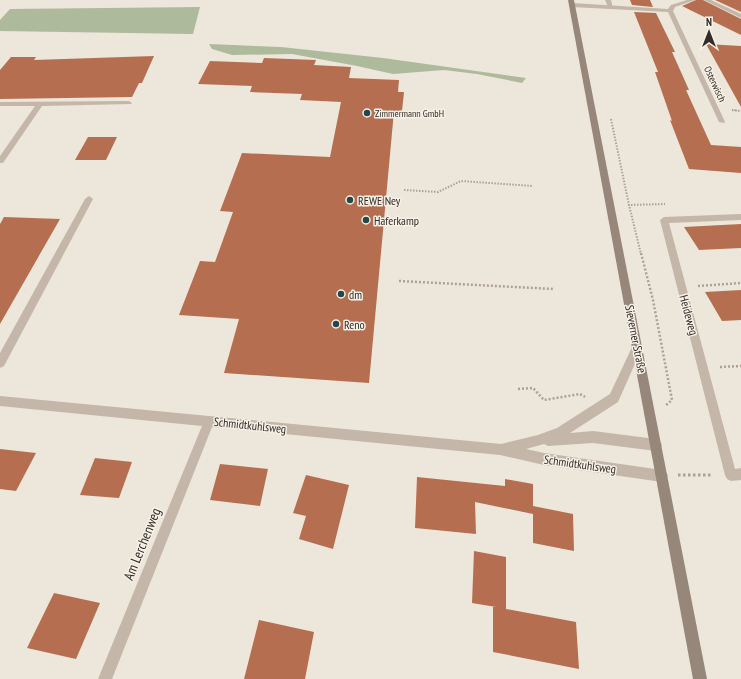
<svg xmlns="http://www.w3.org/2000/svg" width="741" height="679" font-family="'PT Sans Narrow',sans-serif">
<rect width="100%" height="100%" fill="#ede6da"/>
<path fill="#aeba9c" d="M200,7L193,34L0,31V20L10,9Z
M209,44L281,47L383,58L526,78L522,83L477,74L444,70L393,74L357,66L292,54L232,55L212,49Z"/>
<path fill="#b56f50" d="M630,0H650L653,7L632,5Z
M696,0H703L741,19V35L682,6Z
M715,0H741V12Z
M634,12L656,13L675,52H672L689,90H686L711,145L741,147V173L689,169L670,120L672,121L655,72H658Z
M706,44L741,46V107Z
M154,56L142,83H139L132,97L0,99V70L11,57H36L34,60Z
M264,58L316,60L314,65L351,67L349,78L399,80L398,92H404L402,111H394L369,383L224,373L239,319L179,315L200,261L215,262L233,212L220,211L242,153L330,157L341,102L300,100L302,94L250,92L252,86L198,84L210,61L262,63Z
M88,137H117L106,160H75Z
M4,217L60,219L0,324V224Z
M741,224V248L699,250L684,227Z
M741,290V320L722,321L705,292Z
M0,449L36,453L16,491L0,489Z
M95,458L132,462L119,498L80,495Z
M220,464L268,469L260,506L210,500Z
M306,475L349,485L333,549L299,539L306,516L293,513Z
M417,477L505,486V479L533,484V514L475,502L476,534L415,528Z
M533,506L573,514L574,551L533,543Z
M474,551L506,557V609L576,622L579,669L493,652V607H496L472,603Z
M54,593L100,603L76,659L27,648Z
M259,620L314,632L305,679H244Z"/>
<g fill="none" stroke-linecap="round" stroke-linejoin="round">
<path stroke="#afa192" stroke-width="1.5" stroke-dasharray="1 1" stroke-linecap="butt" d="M732,110L740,111"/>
<path stroke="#afa192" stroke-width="2" stroke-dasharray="1.5 1.5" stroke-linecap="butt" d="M732,110L741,111
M611,119L629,205L641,254
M404,190L438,192L461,181L533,186
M628,205L665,204"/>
<path stroke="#afa192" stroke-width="2.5" stroke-dasharray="2 2" stroke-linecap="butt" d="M641,253L653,300L672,400L665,406
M399,281L554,289
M698,286L741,283
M720,367L741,366
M518,389L533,388L544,400L580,394L585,397"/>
<path stroke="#afa192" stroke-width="3" stroke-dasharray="2.5 2.5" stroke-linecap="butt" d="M678,475H713"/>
<path fill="#c4b6a8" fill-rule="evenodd" d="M605,0H611L613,9H609Z
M129,101L132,103L131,104L42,106L3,163H0V156L35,106H0V102Z
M89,196L93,199L4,366L0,368V353L85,199Z"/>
<path fill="#c4b6a8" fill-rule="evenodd" d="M687,0H695L675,7L673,11L725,122L724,123L719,122L668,12L572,7L569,5L572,3L668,9L671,5Z
M704,0H711L741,14V18Z
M741,214V220L669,223L735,469L741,468V480L731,481L727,479L725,475L660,220L664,217Z
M637,344L641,345L642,348L618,402L570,433L593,431L656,439L660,441L662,445L660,449L656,451L593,443L548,446L544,444L526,449L544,453L662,470L666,472L668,476L666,480L662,482L544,465L500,455L212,427L112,679H98L202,426L0,406V396L501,444L538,435L557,428L610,394L633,345Z"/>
<path fill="#97867a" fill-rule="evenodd" d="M568,0H574L707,679H693Z"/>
</g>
<g fill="#22484d" stroke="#f6f0e6" stroke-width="1.5">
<circle cx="367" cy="113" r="4"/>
<circle cx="350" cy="200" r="4"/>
<circle cx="366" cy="220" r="4"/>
<circle cx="341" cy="294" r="4"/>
<circle cx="336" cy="324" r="4"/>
</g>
<g text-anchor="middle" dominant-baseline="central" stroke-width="3" stroke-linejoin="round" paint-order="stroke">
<g font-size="10" fill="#322b27" stroke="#f6f0e6">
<text transform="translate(715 84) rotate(65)">Osterwisch</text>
</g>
<g font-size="10" fill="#322b27" stroke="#f6f0e6" text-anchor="start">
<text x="375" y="113">Zimmermann GmbH</text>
</g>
<g font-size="12" fill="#322b27" stroke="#f6f0e6" text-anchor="start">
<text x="358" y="200">REWE Ney</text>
<text x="374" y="220">Haferkamp</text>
<text x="349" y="294">dm</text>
<text x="344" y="324">Reno</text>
</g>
<g font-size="12" fill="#322b27" stroke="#f6f0e6">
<text transform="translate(689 315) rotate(75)">Heideweg</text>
<text transform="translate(636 339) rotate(79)">Sieverner Straße</text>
<text transform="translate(250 425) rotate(6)">Schmidtkuhlsweg</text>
<text transform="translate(580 464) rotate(8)">Schmidtkuhlsweg</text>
</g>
<g font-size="14" fill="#322b27" stroke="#f6f0e6">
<text transform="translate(142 544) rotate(-68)">Am Lerchenweg</text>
</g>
</g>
<g transform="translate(709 32)" stroke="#f6f0e6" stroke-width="3" paint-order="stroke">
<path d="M0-3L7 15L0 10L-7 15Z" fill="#322b27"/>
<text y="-6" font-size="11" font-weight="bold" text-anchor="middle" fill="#322b27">N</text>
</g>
</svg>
